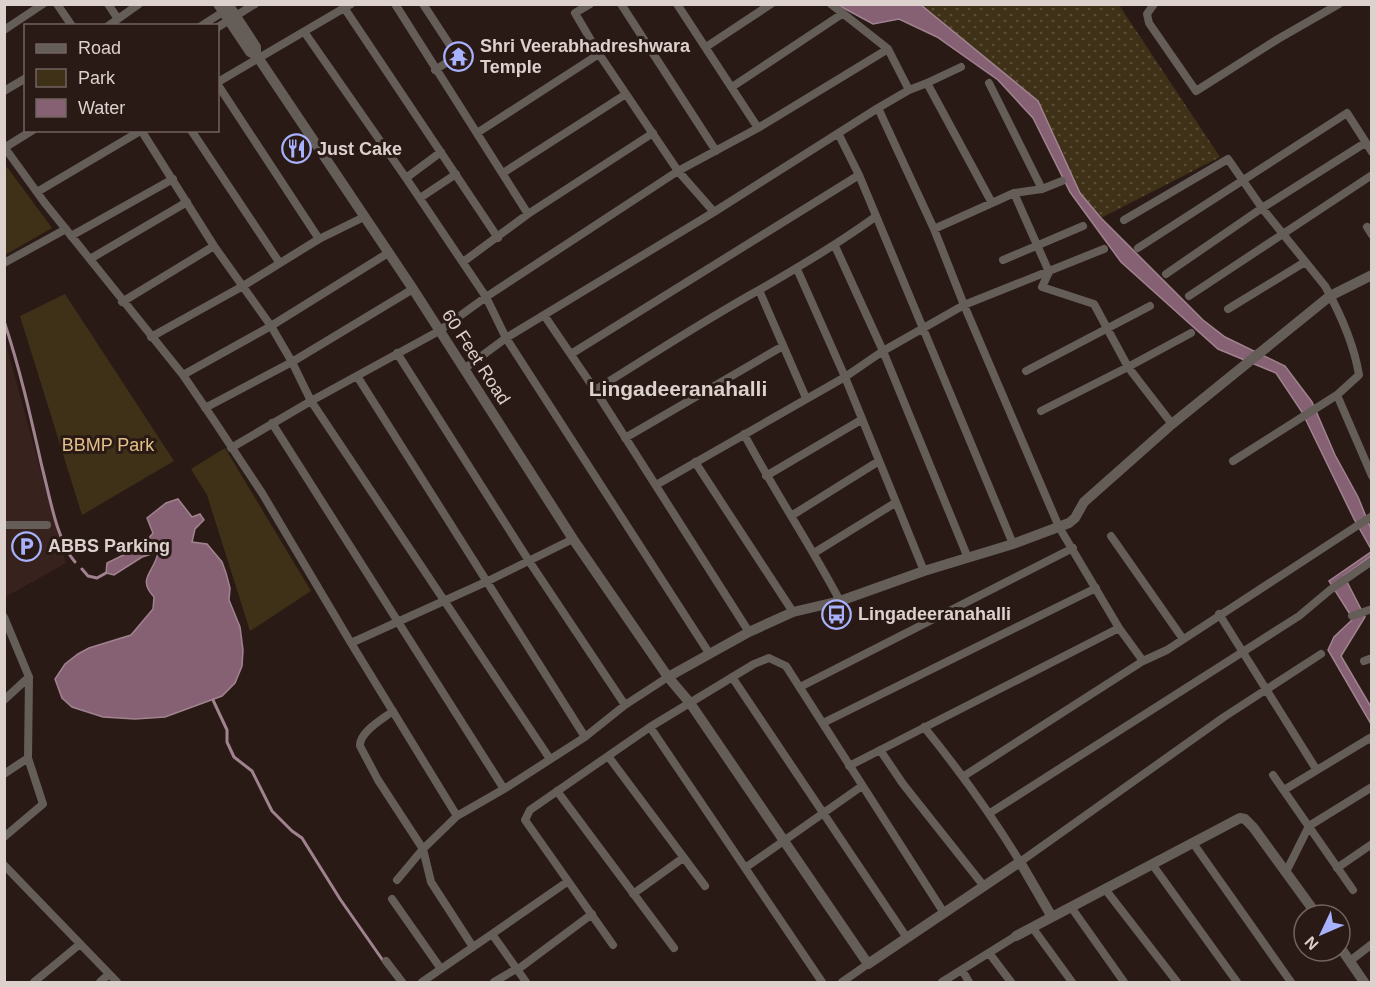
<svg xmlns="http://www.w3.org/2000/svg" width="1376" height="987" font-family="Helvetica,sans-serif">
<defs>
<pattern id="grass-dots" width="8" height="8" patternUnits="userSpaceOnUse" patternTransform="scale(1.5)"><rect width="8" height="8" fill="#3f3117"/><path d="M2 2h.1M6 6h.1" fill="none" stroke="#5a4e38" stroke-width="1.8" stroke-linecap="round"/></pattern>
</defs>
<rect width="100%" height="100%" fill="#2a1a16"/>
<path fill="#38221d" d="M4,337L66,563L5,597H4Z"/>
<path fill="url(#grass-dots)" d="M921,5H1119L1220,157L1101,218L1080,193L1038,101Z"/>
<path fill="#3f3117" d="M7,167L52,228L5,255L4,169Z
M65,294L174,461L82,515L20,316Z
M225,448L311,591L250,631L207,495L191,469Z"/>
<path fill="#866174" stroke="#a0838f" stroke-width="1.5" d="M838,5H921L1038,101L1080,193L1101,218L1203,320L1225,337L1285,366L1312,402L1335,455L1358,497L1371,529V549L1354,519L1302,412L1276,373L1218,349L1121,262L1070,192L1033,118L998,80L937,37L899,19L873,24Z
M178,499L192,517L200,514L204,520L195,529L192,542L207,544L222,562L226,573L230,588L229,600L240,627L243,650L242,666L235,683L222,696L165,717L135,719L103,717L72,707L62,698L55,679L65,664L78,654L89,648L131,635L153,609L154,597C136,578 155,572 158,552L142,557L114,575L106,573L107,563L142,546L153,533L147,518L166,503Z
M1371,552V556L1344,576L1365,617L1341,656L1371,707V724L1328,650L1334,637L1353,619L1329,581Z"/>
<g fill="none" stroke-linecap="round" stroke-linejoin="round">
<path stroke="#a0838f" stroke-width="3" d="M4,321C20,369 31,418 42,467C49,493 57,542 75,562
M82,569L88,576L97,578L106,573
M213,700L227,730V742L234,757L252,771L272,811L292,831L302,838L340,899L384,962"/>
<path stroke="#645d58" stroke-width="8" d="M57,4L72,26
M108,4L118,19
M395,4L528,214
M423,4L457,56L435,70
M590,4L575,13L599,54L678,171L714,212L878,108L909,90L927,83L992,203L934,229
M621,4L716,151
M677,4L758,128
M831,4L888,49L909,90
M1154,4L1147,14L1149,23L1196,91L1278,39L1339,4
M345,9L498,238
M108,26L139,4
M201,26L226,10
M218,27L255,4
M4,30L43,4
M305,33L406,178L486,297L506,338L709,653
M706,47L771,4
M218,82L351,4
M927,83L961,67
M989,83L1042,189
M218,85L319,239
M732,87L842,14
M4,91L26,78
M878,108L934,229L964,305L1059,527L1119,628L1143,661
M141,130L214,246L271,326L292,362L311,401L550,759
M191,130L279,262
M477,133L599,54
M838,133L859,175L1013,544
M4,148L33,130
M5,148L44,202L183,375L213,419L262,493L351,643L457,816
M503,173L626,94
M406,178L441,152
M37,192L142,130
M1014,193L1049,272L1042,287L1094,304L1128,367L1191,333
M420,198L456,174
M992,203L1014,193L1042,189L1062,181
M1124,220L1228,159L1262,208L1325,286C1340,313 1354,344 1359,375L1337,395L1233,461
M1367,227L1372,235
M71,236L173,179
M835,246L883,351L968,558
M1138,248L1347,113L1372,152
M90,259L187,202
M1003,260L1083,226
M463,262L528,214L653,133
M4,263L66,229
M797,269L845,377L924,571
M1166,274L1262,208L1365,143
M759,290L806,398
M1189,296L1372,175
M122,302L214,246
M1228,309L1305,262
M544,315L595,390L749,632
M151,337L243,286L319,239L364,217
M397,353L529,561L625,705
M571,354L859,175
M464,369L506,338L714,212
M1026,371L1150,306
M183,375L271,326L388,253
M357,376L585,737
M595,390C650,356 703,321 759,290C799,267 838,244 875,217
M1337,395L1372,476
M205,408L292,362L413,289
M1041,411L1128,367L1172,424
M272,423L504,789
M744,434C774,491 810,544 840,601
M625,438L783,346
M231,448L311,401L439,331L486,297L678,171L758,128L888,49
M695,462L793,612
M766,476L861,420
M656,485L845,377L883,351L964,305L1104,249
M791,516L879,461
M4,525H47
M1111,536L1183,639
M814,553L895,503
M1219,614L1316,769
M1352,616L1372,609
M4,617L29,677L28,758L43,804L4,837
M351,643L488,581L573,539
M1364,661L1372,658
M732,677L907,938
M800,687L1073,548
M4,700L29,677
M393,711C383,719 359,732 360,746L378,780L423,849L431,882L473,947
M823,723L1096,588
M650,727L822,982
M924,727C959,770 991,814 1020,862L1224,717L1321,654
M880,750L903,784L983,885
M608,756L705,886
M849,766L1119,628
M4,774L28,758
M1273,775L1353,890
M964,776L1143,661L1167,650L1372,516
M1284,790L1370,738L1372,741
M557,791L674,948
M990,813L1299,616L1330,590L1372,561
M1193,843L1291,982
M1152,864L1237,982
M4,865L117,982
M745,868L862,786
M1337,868L1372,844
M1286,872L1309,826L1372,787
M397,880L423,849L457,816L504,789L585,737L625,705L668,677
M1105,889L1177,982
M633,894L683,858
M392,899L441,969
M1071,907L1124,982
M1032,927L1072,982
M492,934L567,882
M613,945L525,820L530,810L650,727L754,664L769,658L786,666L944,913
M989,953L1011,982
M386,961L402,982
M1350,961L1372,944
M517,970L592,914
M962,970L969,982
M34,982L80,944
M100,982L109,974
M422,982L492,934L526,982
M494,982L516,969
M842,982L868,964
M942,982L1016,936"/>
<path stroke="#645d58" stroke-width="10" d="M218,4L250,52L256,55
M228,4L256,47V55L259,59L413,289L573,539L668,677L690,703L868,964L1020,862L1052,917
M668,677L749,632L793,612L840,601L924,571L1013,544L1069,523L1075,518L1084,502L1172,424L1330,296L1372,275
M1016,936L1240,818L1245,819L1253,827L1317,915
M1340,947L1364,982"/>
</g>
<defs>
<symbol id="temple-ring" viewBox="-11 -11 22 22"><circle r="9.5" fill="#2a1a16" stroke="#a7b1fc" stroke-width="1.5"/><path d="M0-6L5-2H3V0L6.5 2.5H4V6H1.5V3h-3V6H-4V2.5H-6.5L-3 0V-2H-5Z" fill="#a7b1fc"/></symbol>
<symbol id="restaurant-ring" viewBox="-11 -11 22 22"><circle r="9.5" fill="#2a1a16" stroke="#a7b1fc" stroke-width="1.5"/><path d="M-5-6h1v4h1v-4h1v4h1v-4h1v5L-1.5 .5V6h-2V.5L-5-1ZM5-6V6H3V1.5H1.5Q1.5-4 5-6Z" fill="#a7b1fc"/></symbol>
<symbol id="parking-ring" viewBox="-11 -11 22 22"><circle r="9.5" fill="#2a1a16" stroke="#a7b1fc" stroke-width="1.5"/><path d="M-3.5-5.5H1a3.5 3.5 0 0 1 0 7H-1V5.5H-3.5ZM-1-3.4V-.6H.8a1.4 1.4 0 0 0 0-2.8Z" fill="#a7b1fc"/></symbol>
<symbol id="bus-ring" viewBox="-11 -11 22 22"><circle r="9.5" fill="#2a1a16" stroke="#a7b1fc" stroke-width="1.5"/><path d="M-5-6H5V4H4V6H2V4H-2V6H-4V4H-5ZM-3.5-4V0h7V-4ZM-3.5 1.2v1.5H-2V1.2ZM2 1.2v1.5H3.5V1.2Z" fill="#a7b1fc"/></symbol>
</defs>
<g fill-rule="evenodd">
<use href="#temple-ring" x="442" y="40" width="33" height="33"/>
<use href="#restaurant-ring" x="280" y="132" width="33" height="33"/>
<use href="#parking-ring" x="10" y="530" width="33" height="33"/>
<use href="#bus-ring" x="820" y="598" width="33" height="33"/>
</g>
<g text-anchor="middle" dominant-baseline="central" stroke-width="6" stroke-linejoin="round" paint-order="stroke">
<g font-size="18" font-weight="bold" fill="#ddd1ce" stroke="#2a1a16" text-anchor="start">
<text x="480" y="46">Shri Veerabhadreshwara<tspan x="480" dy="21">Temple</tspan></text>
<text x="317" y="149">Just Cake</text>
<text x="48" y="546">ABBS Parking</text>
<text x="858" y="614">Lingadeeranahalli</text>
</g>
<g font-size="18" fill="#ddd1ce" stroke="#2a1a16">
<text transform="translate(476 357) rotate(57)">60 Feet Road</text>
</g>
<g font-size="18" fill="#e3c087" stroke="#2a1a16">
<text x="108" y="445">BBMP Park</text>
</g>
<g font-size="21" font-weight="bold" fill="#ddd1ce" stroke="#2a1a16">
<text x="678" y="388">Lingadeeranahalli</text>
</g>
</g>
<rect width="1376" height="987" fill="none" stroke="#ddd1ce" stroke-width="12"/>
<rect x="24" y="24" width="195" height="108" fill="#2a1a16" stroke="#726360" stroke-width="1.5"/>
<rect x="36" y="44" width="30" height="9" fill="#645d58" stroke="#726360" stroke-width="1.5"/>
<text x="78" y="54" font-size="18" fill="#ddd1ce">Road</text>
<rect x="36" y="69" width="30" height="18" fill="#3f3117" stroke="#726360" stroke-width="1.5"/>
<text x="78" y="84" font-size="18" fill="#ddd1ce">Park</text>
<rect x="36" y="99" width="30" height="18" fill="#866174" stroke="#726360" stroke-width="1.5"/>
<text x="78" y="114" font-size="18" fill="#ddd1ce">Water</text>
<g transform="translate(1322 933) rotate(226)"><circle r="28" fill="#2a1a16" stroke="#726360" stroke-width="1.5"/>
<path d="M0-4.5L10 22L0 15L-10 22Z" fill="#a7b1fc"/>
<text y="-9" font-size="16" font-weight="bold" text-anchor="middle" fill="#ddd1ce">N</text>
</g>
</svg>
